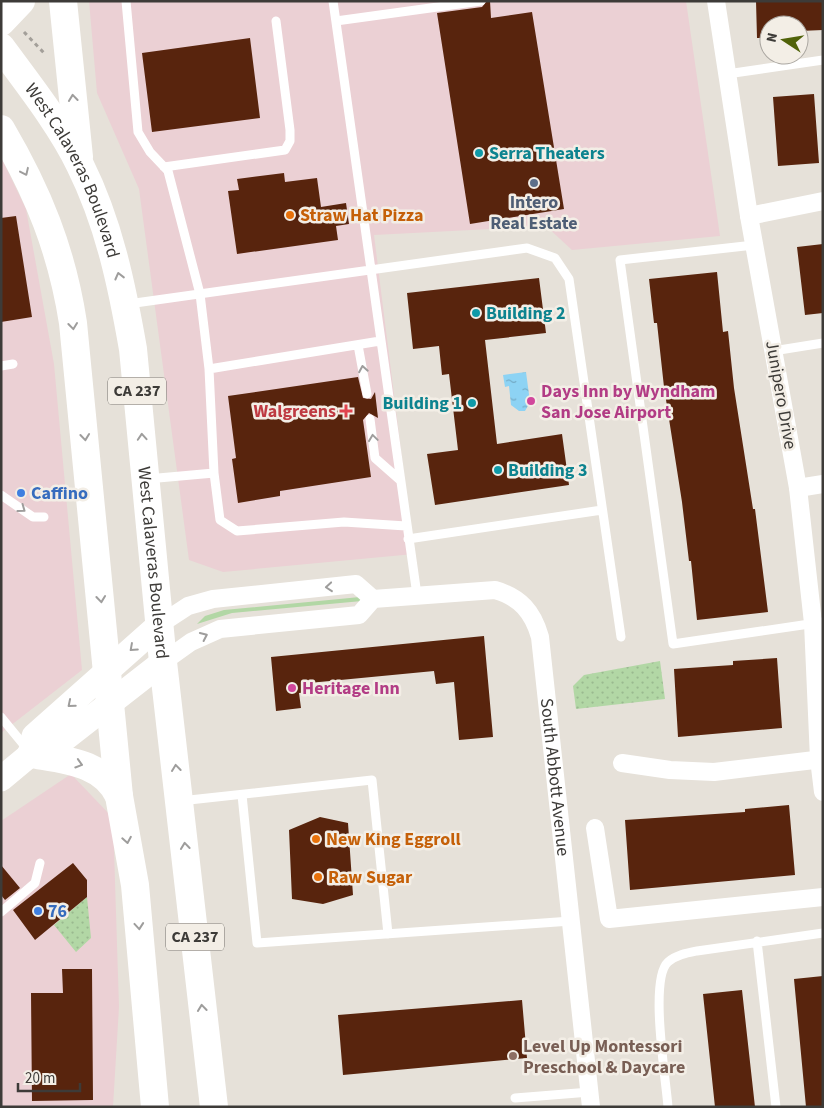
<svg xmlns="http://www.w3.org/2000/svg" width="824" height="1108" font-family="'Source Sans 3',sans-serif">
<defs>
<pattern id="park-dots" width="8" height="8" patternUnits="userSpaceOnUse" patternTransform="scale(1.25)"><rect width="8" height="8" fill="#b2d7a5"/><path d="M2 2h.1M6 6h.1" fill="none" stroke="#9ab98f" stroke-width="1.8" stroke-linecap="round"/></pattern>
<pattern id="water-ripples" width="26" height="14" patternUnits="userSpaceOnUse" patternTransform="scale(1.25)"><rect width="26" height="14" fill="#8dd3f4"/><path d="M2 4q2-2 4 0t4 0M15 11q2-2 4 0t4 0" fill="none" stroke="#74acc7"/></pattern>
</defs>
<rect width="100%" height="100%" fill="#e6e1d9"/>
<path fill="#ebd0d4" d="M89,1H686L720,236L572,250L546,226L374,235L414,554L223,572L189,560L139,189L97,93Z
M1,157L26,209L54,364L82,670L1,733Z
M71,774L113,818L119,1007L113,1107H1V821Z"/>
<path fill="#b2d7a5" d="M360,597L362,601L232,613L197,624L205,616L224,610Z"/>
<path fill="url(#park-dots)" d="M660,661L665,699L576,709L573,686L584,675Z
M87,897L91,938L76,952L54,925Z"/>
<path fill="url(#water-ripples)" d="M526,372L530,402L525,411H519L511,405L509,386L505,387L503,375Z"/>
<path fill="#58240d" d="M487,1H490L491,18L532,12L564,209L470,224L437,13L482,7Z
M756,1H823V30L800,31L799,37V25H769V38H757Z
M250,38L260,118L152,132L142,53Z
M814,94L819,163L778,166L773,97Z
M284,173L285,182L317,178L321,207L346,203L349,224L336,226L338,240L237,254L228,191L239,190L237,179Z
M16,216L32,317L1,322V218Z
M823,244V313L805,315L797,247Z
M717,272L723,332L728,331L734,388L753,509H755L768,612L697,620L691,561H689L682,502L664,387L657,323H654L649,279Z
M539,278L546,333L485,340L497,444L562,434L569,485L435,505L427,454L458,450L449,374L442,375L439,346L413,349L407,293Z
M358,377L363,398L371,399L375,392L378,418L369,413L363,420L371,477L280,491V496L238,503L232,459L236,458L228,396Z
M484,636L493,737L459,740L454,682L436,684L434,671L309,683L310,692L299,693L301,708L276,711L271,657Z
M777,658L782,728L678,737L674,669L733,665V661Z
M789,805L795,875L630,890L625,820L745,812V809Z
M320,817L348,823L353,895L323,904L292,899L289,830Z
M73,863L87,880V897L35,940L13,910Z
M1,865L20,888L5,900L1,895Z
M62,969H92L93,1100L32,1101L31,993H63Z
M823,976V1107H806L794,979Z
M742,990L755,1107H715L703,994Z
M522,1000L527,1058L343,1075L338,1015Z"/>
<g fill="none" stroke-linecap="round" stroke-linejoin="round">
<path stroke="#a39f99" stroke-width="3" stroke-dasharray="4 4" stroke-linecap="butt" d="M24,32L44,53"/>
<path stroke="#fff" stroke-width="9" d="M126,1L138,132L150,152L168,171L200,294L209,369L214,473L220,520L237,531L344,522L406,526
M333,1L417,595
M336,21L481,1
M727,74L823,60
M164,167L285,150L290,141V130L276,21
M754,245L620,260L673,644L823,622
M128,304L527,248L555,258L569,279L621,637
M358,345L367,394
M773,351L823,343
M1,366L13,364
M209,369L380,341
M370,419L375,458L400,480
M147,479L214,473
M1,495L33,517H44
M408,539L602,510
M1,717L28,750
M242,795L257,943L571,921
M180,801L372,780L388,934
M1,912L35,883L40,863
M757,941L776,1107
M515,1098L590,1092
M668,1107C666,1079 649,979 668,962C676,955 687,953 697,951L823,933"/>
<g stroke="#fff" stroke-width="18">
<path d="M716,1L749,216L798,488L813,623L819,759L823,792"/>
<path d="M749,216L823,201"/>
<path d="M798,488L823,484"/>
<path d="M159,625L188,606L213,599L356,584L373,599"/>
<path id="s1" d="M163,662L191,642L220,629L359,615L373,599L495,590C520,597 533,612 540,637L591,1107"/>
<path d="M622,763L670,770L714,772L823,759"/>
<path d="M595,828L609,919L823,897"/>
</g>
<path stroke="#fff" stroke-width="25" d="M31,754L34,736L159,625
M1,779L31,754L49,751L163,662"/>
<path stroke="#fff" stroke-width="28" d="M1,22L21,1"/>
<g stroke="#fff" stroke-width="28">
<path d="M63,1L79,157"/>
<path id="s2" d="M1,47C29,85 60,124 80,165C109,223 122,286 133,349L163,662L214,1107"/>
<path d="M1,129C38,192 62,251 73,323L119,796L135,885L155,1107"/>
<path d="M31,754C65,760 103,762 119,796"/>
</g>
</g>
<defs><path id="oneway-chevron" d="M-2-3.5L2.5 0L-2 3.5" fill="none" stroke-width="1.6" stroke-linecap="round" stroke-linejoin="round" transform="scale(1.25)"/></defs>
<g stroke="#9e9d9c">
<use href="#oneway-chevron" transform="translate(73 98) rotate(-96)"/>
<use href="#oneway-chevron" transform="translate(25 172) rotate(65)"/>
<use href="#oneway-chevron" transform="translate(119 276) rotate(-104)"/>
<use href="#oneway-chevron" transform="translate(73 326) rotate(83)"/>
<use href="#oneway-chevron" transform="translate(363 369) rotate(-100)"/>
<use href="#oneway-chevron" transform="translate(85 437) rotate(84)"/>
<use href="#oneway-chevron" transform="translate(142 437) rotate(-94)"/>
<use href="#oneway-chevron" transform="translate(373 438) rotate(-98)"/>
<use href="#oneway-chevron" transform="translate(22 509) rotate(36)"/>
<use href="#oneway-chevron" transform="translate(329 587) rotate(175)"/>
<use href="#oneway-chevron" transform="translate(101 599) rotate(84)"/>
<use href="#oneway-chevron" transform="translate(204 636) rotate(-25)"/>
<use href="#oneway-chevron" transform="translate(133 648) rotate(138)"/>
<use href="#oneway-chevron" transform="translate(71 704) rotate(140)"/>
<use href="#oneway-chevron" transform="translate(79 764) rotate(17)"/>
<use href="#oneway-chevron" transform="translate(176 768) rotate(-97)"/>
<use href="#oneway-chevron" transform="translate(127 840) rotate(80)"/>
<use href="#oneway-chevron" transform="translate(185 846) rotate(-96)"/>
<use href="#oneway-chevron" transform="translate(139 926) rotate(85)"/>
<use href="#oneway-chevron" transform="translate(202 1008) rotate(-96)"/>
</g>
<g fill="#0f9aa8" stroke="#f3eee6" stroke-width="2">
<circle cx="479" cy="153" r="5"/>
<circle cx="476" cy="313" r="5"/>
<circle cx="472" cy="403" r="5"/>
<circle cx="498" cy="470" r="5"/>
</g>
<circle fill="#5c6f8a" stroke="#f3eee6" stroke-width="2" cx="534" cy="183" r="5"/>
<g fill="#e8710a" stroke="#f3eee6" stroke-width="2">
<circle cx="290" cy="215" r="5"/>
<circle cx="316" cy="839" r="5"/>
<circle cx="318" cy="877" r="5"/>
</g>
<g fill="#d1479c" stroke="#f3eee6" stroke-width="2">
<circle cx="531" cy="401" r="5"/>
<circle cx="292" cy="688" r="5"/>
</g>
<path fill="#e0444e" stroke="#f3eee6" stroke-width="2" d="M343.5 403.5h5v5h5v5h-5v5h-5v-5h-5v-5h5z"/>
<g fill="#3f7fe0" stroke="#f3eee6" stroke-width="2">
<circle cx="21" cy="493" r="5"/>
<circle cx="38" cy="911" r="5"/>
</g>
<circle fill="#8d6e63" stroke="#f3eee6" stroke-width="2" cx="513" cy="1056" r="5"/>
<g text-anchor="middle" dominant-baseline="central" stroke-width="5" stroke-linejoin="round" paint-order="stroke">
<g fill="#f3eee6" stroke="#74716c" stroke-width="1">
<rect x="108" y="377.5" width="58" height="27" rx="4"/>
<rect x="166" y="923.5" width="58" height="27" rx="4"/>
</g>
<g font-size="16" font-weight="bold" fill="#3d3b38">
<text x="137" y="391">CA 237</text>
<text x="195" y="937">CA 237</text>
</g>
<g font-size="18" font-weight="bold" fill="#0d838f" stroke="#f3eee6" text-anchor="start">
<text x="489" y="153">Serra Theaters</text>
<text x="486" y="313">Building 2</text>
<text x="462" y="403" text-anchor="end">Building 1</text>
<text x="508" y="470">Building 3</text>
</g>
<g font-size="18" fill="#3d3b38" stroke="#f3eee6">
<text stroke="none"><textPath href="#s2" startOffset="144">West Calaveras Boulevard</textPath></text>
<text transform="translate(781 395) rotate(80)">Junipero Drive</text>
<text stroke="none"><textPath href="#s2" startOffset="549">West Calaveras Boulevard</textPath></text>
<text stroke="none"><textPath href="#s1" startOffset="559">South Abbott Avenue</textPath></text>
</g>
<g font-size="18" font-weight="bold" fill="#4e5e75" stroke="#f3eee6">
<text x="534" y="202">Intero<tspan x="534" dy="21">Real Estate</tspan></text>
</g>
<g font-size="18" font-weight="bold" fill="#c56008" stroke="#f3eee6" text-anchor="start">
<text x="300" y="215">Straw Hat Pizza</text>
<text x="326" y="839">New King Eggroll</text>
<text x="328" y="877">Raw Sugar</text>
</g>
<g font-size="18" font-weight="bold" fill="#b23c85" stroke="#f3eee6" text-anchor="start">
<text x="541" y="391">Days Inn by Wyndham<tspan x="541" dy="21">San Jose Airport</tspan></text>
<text x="302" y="688">Heritage Inn</text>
</g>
<g font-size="18" font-weight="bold" fill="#be3a42" stroke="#f3eee6" text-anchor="end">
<text x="336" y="411">Walgreens</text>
</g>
<g font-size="18" font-weight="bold" fill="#366cbe" stroke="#f3eee6" text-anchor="start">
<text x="31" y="493">Caffino</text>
<text x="48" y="911">76</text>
</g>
<g font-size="18" font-weight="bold" fill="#785e54" stroke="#f3eee6" text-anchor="start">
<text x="523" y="1046">Level Up Montessori<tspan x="523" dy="21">Preschool &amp; Daycare</tspan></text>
</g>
</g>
<rect width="824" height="1108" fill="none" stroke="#3d3b38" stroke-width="5"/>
<g transform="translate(784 40) rotate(282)"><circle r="24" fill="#f3eee6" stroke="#aaa6a0"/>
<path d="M0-4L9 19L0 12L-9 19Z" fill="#506209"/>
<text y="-8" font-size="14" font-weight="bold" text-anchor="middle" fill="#3d3b38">N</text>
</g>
<path d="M18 1083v8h62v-8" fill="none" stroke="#3d3b38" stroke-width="2.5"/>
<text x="25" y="1083" font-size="15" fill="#3d3b38" stroke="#f3eee6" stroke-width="4" paint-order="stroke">20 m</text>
</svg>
